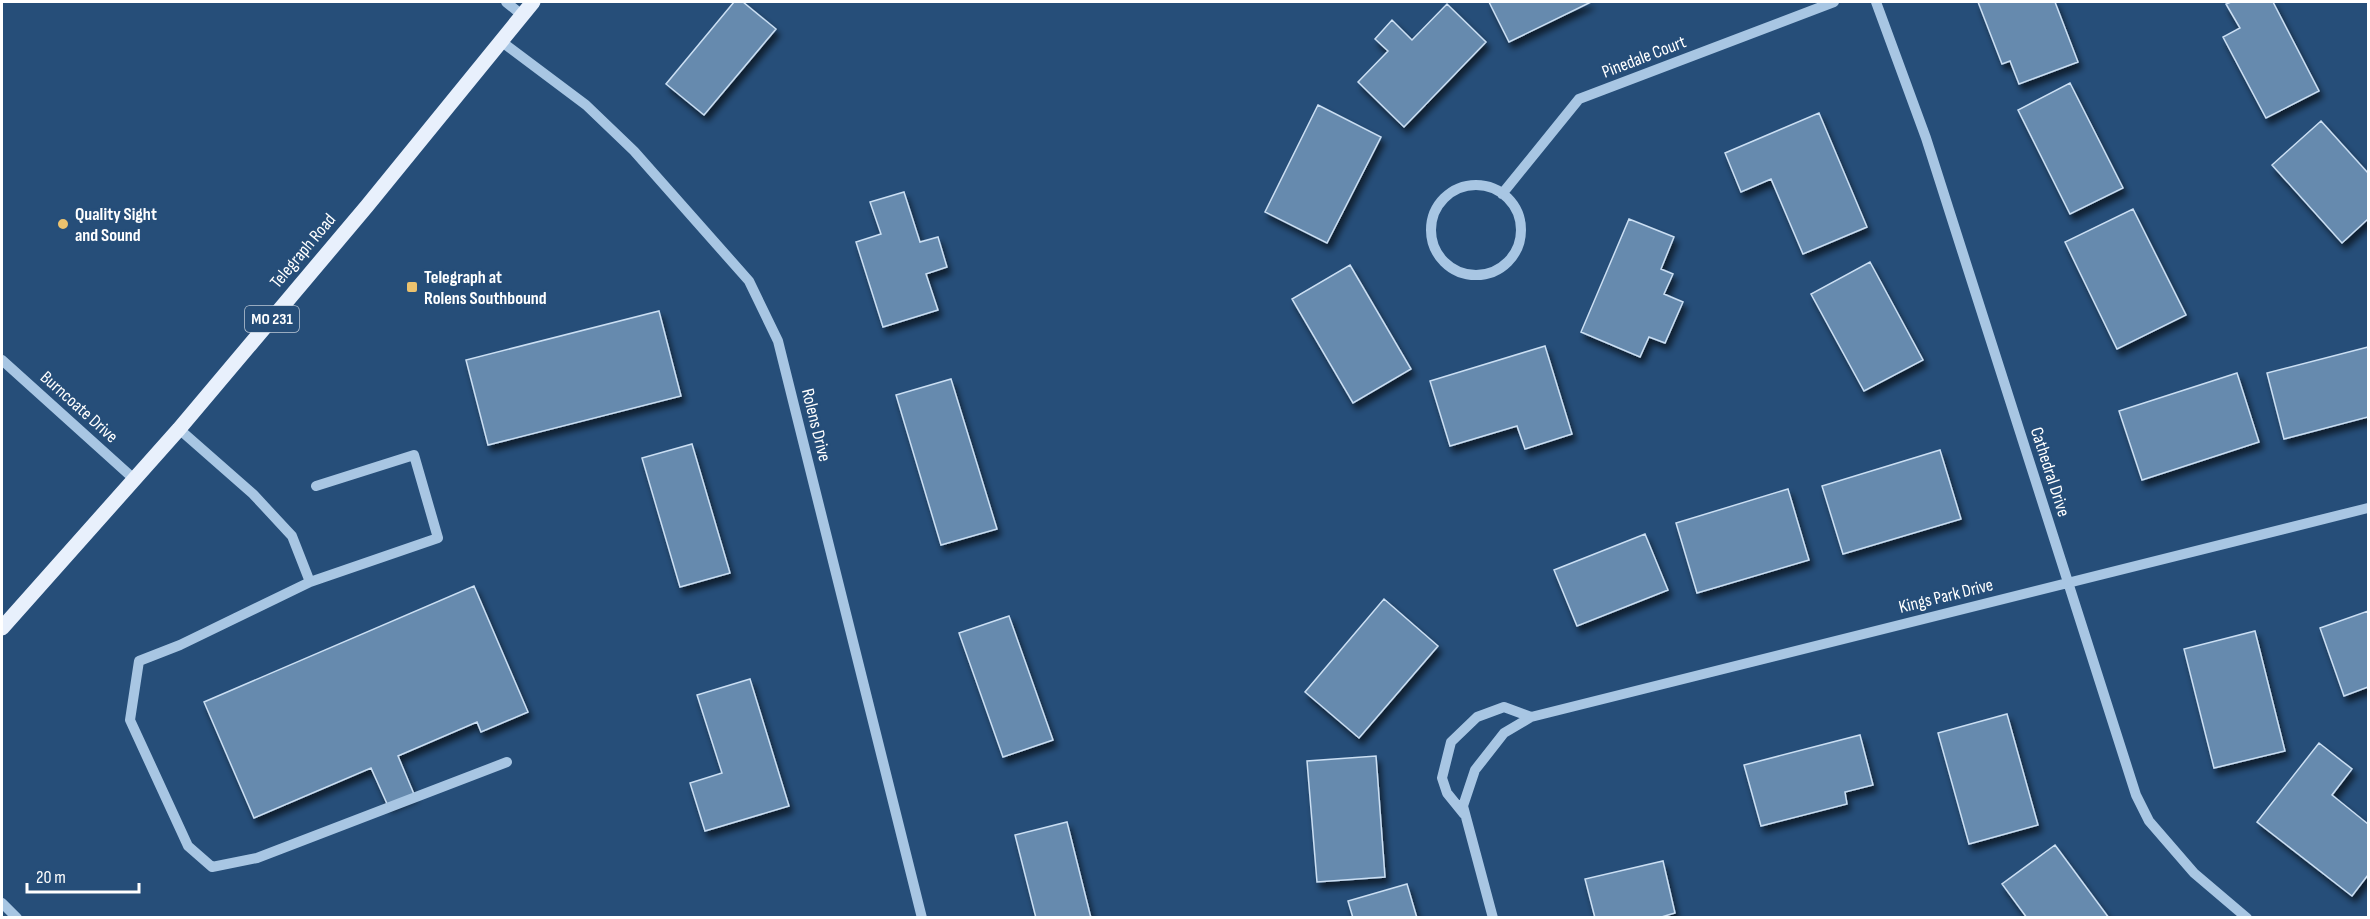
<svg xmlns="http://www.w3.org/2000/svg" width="2370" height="919" font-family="'Sofia Sans Condensed',sans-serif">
<defs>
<filter id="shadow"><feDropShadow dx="3.5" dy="6" stdDeviation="3" flood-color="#0009"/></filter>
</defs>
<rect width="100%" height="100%" fill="#264e79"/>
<path fill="#668aae" stroke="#cbdff3" stroke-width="1.5" filter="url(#shadow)" d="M734,2H743L776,29L704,115L666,84Z
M1489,2H1591L1509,42Z
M1978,2H2055L2078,62L2019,84L2010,61L2002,64Z
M2231,2H2273L2319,91L2266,118L2223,37L2240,28L2226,4Z
M1447,4L1486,42L1404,127L1358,82L1388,51L1375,39L1392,20L1412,40Z
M2070,83L2123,188L2070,214L2018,110Z
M1318,105L1381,137L1327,243L1265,212Z
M1819,113L1867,227L1803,254L1771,179L1741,192L1725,153Z
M2321,121L2368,173V219L2342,243L2272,165Z
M904,192L920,242L938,237L947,267L926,274L938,310L883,327L856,242L881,234L870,202Z
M2133,209L2186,315L2117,349L2065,242Z
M1629,219L1674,237L1661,269L1673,274L1664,294L1683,302L1665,343L1649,337L1640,357L1581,332Z
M1870,262L1923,360L1864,391L1811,294Z
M1350,265L1411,369L1353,403L1292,299Z
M659,311L681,396L488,445L466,360Z
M1545,346L1572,434L1525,449L1517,426L1450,446L1430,381Z
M2368,347V417L2284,439L2267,373Z
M2237,373L2259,442L2142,480L2119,411Z
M951,379L997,529L941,545L896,395Z
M692,444L730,573L680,587L642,458Z
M1940,450L1961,519L1843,554L1822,486Z
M1788,489L1809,560L1697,593L1676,523Z
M1645,534L1668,590L1577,626L1554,570Z
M474,586L528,712L481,732L477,722L398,756L414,794L388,806L371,768L254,818L204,702Z
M1384,599L1438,646L1359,738L1305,692Z
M2368,611V687L2344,696L2320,628Z
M1009,616L1053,740L1003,757L959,633Z
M2255,631L2285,751L2214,768L2184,649Z
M750,679L789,806L705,831L690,783L722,773L697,695Z
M2007,714L2038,825L1969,844L1938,733Z
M1860,735L1873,785L1845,792L1847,804L1761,826L1744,765Z
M2319,743L2352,769L2332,795L2368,824V875L2352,896L2257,822Z
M1376,756L1385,877L1317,882L1307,761Z
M1067,822L1091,918H1036L1015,835Z
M2055,845L2109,918H2027L2002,884Z
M1663,861L1675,913L1658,918H1595L1585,879Z
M1407,884L1417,918H1353L1348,901Z"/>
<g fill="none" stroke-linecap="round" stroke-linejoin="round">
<path stroke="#a8c6e3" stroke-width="10" d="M506,2L522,15
M1876,2L1926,138L2136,795L2149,821L2194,873L2247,918
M502,42L586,105L634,151L749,281L778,341L922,918
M1431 230a45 45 0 1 1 90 0a45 45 0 1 1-90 0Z
M1502,194L1579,99L1834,2
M2,360L134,479
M179,429L253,494L292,536L310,582L180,645L139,661L130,720L188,846L212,867L257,858L507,762
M310,582L438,538L414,455L316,486
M1464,814L1447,793L1442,778L1451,742L1477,717L1504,707L1531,717
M2,903L17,918
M1493,918L1463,806L1475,770L1504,733L1531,717L2368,508"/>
<path stroke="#e8f0fc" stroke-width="15" d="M2,628L179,429L367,206L533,2"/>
</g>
<g fill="#ecc26e" stroke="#264e79" stroke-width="2">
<circle cx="63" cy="224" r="6"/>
<rect x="406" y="281" width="12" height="12" rx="3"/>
</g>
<g text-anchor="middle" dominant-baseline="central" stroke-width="5" stroke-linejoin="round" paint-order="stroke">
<rect fill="#264e79" stroke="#becad7" stroke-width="1.5" x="245" y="306" width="54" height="26" rx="4.5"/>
<g font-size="16" font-weight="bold" fill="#fff">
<text x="272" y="319">MO 231</text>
</g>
<g font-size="18" fill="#fff" stroke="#264e79">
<text transform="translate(1644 57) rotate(-21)">Pinedale Court</text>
<text transform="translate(303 251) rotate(-50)">Telegraph Road</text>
<text transform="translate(79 407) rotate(42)">Burncoate Drive</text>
<text transform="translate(816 425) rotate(76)">Rolens Drive</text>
<text transform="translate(2050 472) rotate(72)">Cathedral Drive</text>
<text transform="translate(1946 596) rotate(-14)">Kings Park Drive</text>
</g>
<g font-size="18" font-weight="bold" fill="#fff" stroke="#264e79" text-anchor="start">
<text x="75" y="214">Quality Sight<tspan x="75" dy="21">and Sound</tspan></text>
<text x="424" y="277">Telegraph at<tspan x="424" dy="21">Rolens Southbound</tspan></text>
</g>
</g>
<rect width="2370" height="919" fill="none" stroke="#ffffff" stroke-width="6"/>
<path d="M27 883v9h112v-9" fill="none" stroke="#ffffff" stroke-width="3"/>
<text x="36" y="883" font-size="18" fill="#ffffff" stroke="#264e79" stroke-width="4.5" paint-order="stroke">20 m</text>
</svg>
